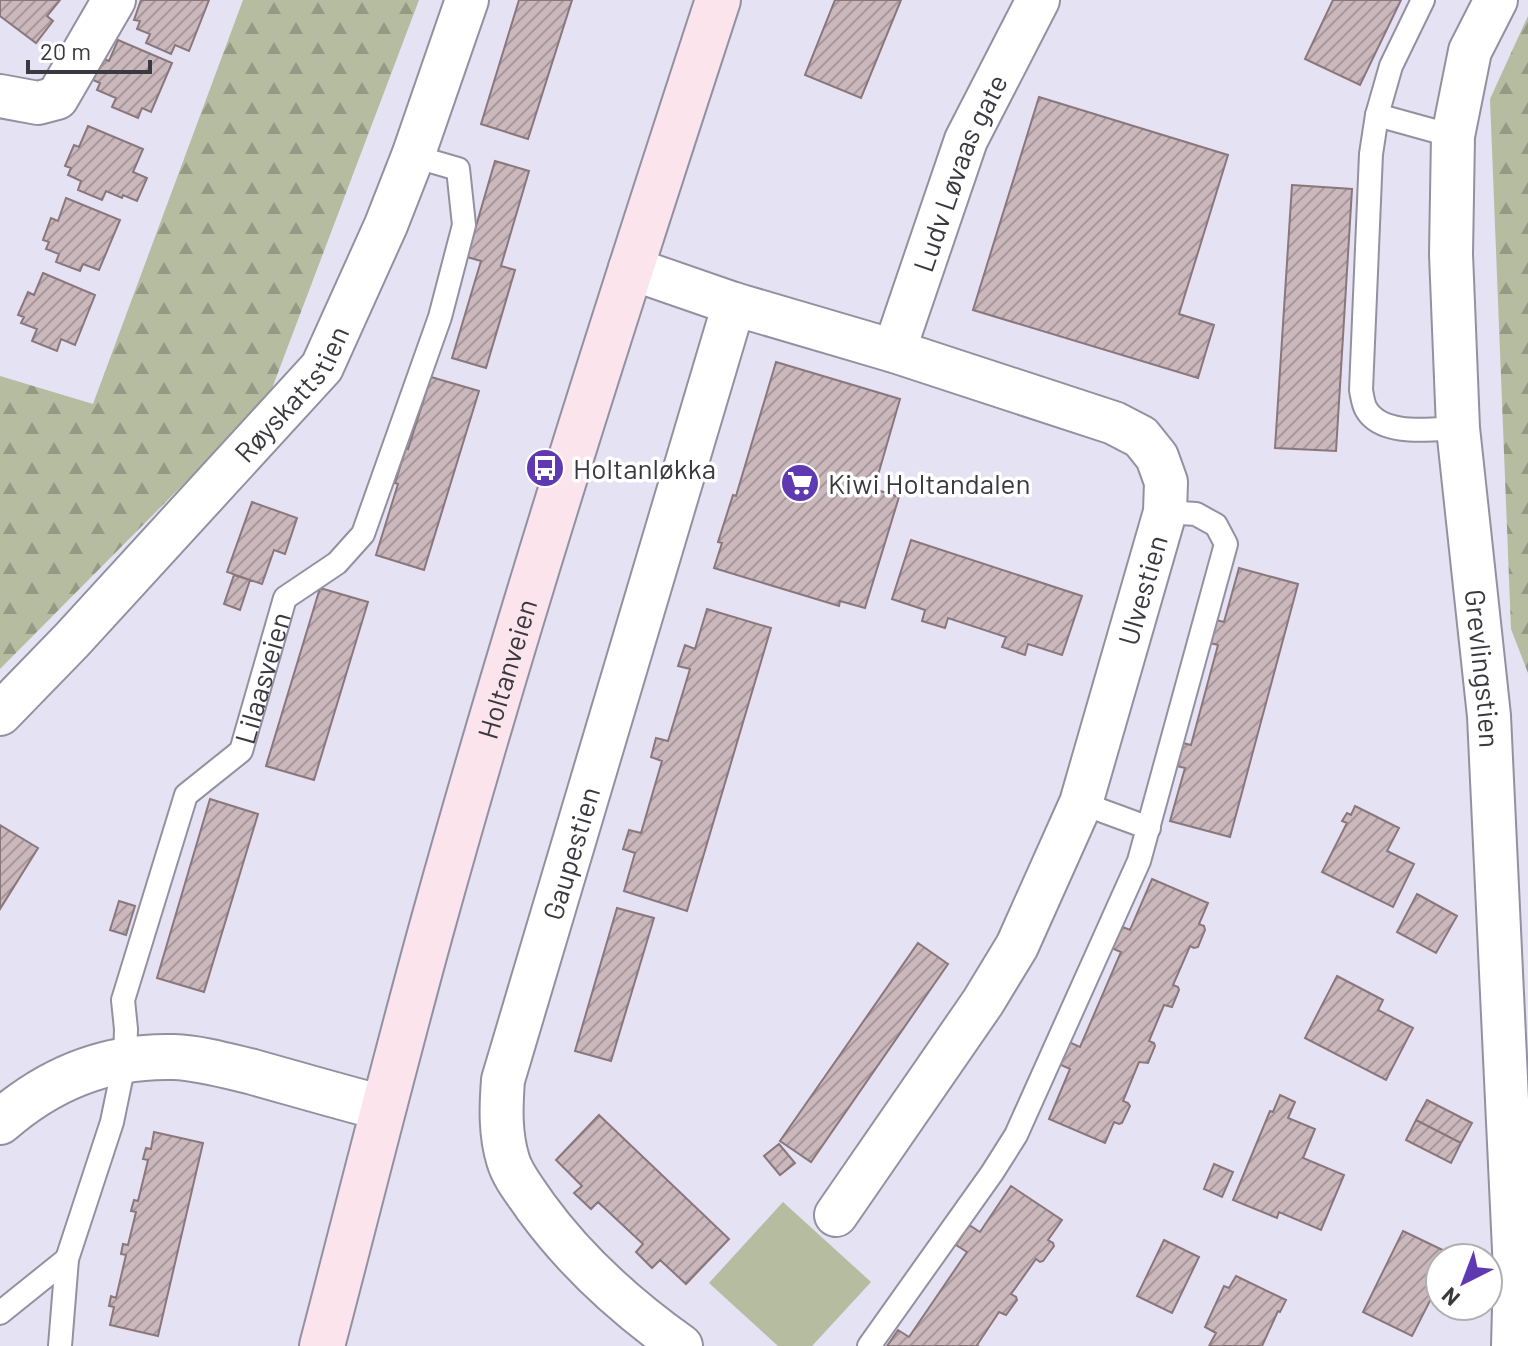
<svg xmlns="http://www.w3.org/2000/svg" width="1528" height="1346" font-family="Barlow,sans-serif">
<defs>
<pattern id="forest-firs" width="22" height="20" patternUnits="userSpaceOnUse" patternTransform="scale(2)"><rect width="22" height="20" fill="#b5bca0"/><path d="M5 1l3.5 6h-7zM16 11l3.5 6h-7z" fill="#949a84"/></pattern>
<pattern id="building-hatch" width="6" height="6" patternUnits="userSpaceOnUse" patternTransform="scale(2)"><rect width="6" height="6" fill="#cbb8bd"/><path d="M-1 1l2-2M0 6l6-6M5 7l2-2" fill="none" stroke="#a6979b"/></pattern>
</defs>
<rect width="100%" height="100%" fill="#e4e2f3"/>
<path fill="#b5bca0" d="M783,1202L871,1282L812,1346H778L709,1283Z"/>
<path fill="url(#forest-firs)" d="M243,0H419L268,399L0,669V376L93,404Z
M1528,16V673L1511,629L1490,99Z"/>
<path fill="url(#building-hatch)" stroke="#89777c" stroke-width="2" d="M0,0H60L47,16L53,21L36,43L0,16Z
M141,0H209L189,51L175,45L171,54L146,43L150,34L137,29L140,21L134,20Z
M519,0H572L528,139L481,124Z
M835,0H901L861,98L805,75Z
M1333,0H1401L1360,85L1305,59Z
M118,40L172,63L151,112L142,108L138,118L112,107L116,98L97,90L100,83L93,80L102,58L109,61Z
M1039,97L1228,155L1179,314L1214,325L1198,378L973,310Z
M88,126L143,149L133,172L147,178L137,201L123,195L122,198L106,191L102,200L78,190L81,181L68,175L71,168L65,166L74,145L79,147Z
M495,161L529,171L501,266L515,270L486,368L452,358L481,261L467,257Z
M1292,185L1352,189L1336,451L1275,448Z
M66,198L120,220L99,270L83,264L80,271L56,262L59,254L46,249L49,242L43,240L51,218L58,221Z
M43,273L95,295L75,345L61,339L57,351L32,341L37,329L21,323L24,317L18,315L28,292L34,295Z
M776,362L900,399L874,489L899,497L865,608L840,601L839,606L714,568L722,543L718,542L733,495L736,496Z
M431,377L479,391L424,570L376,555L398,484L395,483L406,448L408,449Z
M252,502L297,518L285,554L274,550L262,584L227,572Z
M911,540L1082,596L1062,655L1028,644L1025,655L1002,647L1006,637L948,618L945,628L922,621L925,610L892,599Z
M1239,568L1298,584L1230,837L1170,821L1185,768L1173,765L1179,742L1191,745L1218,645L1206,642L1212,619L1224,622Z
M234,575L250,580L240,610L224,604Z
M320,588L368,602L314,780L266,766Z
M707,609L771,628L687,911L624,891L635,853L623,849L629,830L641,833L662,761L651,757L656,738L668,741L690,669L678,666L685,645L695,649Z
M210,799L258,814L204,992L157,978Z
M1355,806L1399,828L1387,851L1414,864L1393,907L1322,872L1347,823L1342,821L1347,813L1351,815Z
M0,825L38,848L0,909Z
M1152,879L1208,903L1199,924L1204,926L1205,930L1198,947L1194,948L1190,946L1173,985L1178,987L1179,990L1172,1007L1164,1005L1149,1041L1154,1043L1155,1046L1148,1063L1139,1062L1123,1101L1128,1103L1130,1106L1122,1123L1119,1124L1114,1122L1105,1143L1049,1119L1070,1069L1059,1064L1069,1042L1080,1047L1121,952L1109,947L1118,925L1130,930Z
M1417,894L1457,916L1436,953L1397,932Z
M119,901L135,906L126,935L110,930Z
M617,908L654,918L611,1061L575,1051Z
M918,943L948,964L811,1162L780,1141Z
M1337,976L1383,1000L1378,1010L1413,1028L1386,1080L1305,1038Z
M1280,1095L1295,1102L1288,1118L1315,1129L1303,1158L1344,1175L1321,1230L1279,1212L1277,1218L1233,1200L1270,1111L1273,1112Z
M1427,1100L1472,1123L1461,1143L1416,1120Z
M599,1115L729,1239L686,1284L660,1260L652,1268L636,1252L643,1244L598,1202L591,1209L574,1193L582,1186L556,1160Z
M1416,1120L1461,1143L1451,1163L1406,1140Z
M154,1132L203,1143L158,1336L110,1325L114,1307L109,1306L111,1296L116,1298L126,1255L121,1254L123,1244L128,1245L136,1212L131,1211L134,1200L138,1201L148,1160L143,1159L146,1148L151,1149Z
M779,1144L795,1163L780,1175L764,1156Z
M1214,1164L1233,1172L1222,1197L1204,1189Z
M1011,1186L1062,1220L1048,1240L1053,1243L1054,1246L1043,1261L1040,1262L1036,1259L1011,1294L1016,1297L1017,1300L1006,1315L999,1312L977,1345L979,1346H887L898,1330L909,1337L967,1252L956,1245L969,1225L980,1232Z
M1403,1231L1453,1255L1451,1258H1440V1281L1412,1336L1363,1312Z
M1164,1240L1199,1257L1172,1313L1137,1296Z
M1236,1276L1286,1300L1280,1312L1278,1311L1262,1346H1209L1216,1333L1205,1327L1224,1286L1229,1288Z"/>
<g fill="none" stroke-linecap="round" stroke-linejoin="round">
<defs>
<g id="service">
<path d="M1423,0L1391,66L1377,115L1371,154L1361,390C1362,395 1363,404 1366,409C1382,437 1431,429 1458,428"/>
<path d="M1377,115L1453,136"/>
<path d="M1081,803L1149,828"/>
<path d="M0,1313L67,1259"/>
<path id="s1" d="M60,1346L67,1259L112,1122L125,1059L126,1029L123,1000L186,795L241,751L285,598L337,563L363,534L440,317L464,225L458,169L413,156"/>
<path d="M869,1346L992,1173L1016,1135L1139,861L1226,544L1216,525L1196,514L1165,512"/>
</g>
<g id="minor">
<path id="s2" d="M1496,0L1470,51L1453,136L1451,254L1458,428L1489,716L1515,1271L1513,1346"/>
<path d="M0,96L38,103L57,98L114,0"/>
<path d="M630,268L734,304L894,351L1114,423L1141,437L1157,457L1166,482L1165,512L1081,803L1017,946L983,1002L836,1215"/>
<path id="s3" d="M894,351L966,140L1038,0"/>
<path id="s4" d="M0,714L71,641L322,367L386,225L413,156L467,0"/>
<path id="s5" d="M681,1346C626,1307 576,1262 536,1207C526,1192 513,1177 508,1160C500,1134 501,1107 503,1080L734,304"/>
</g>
<path id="tertiary" d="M0,1122C50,1078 107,1055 174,1057C200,1058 228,1066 253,1072C296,1084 340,1097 383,1108"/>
<g id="secondary">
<path id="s6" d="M322,1346C359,1205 394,1064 433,923C519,613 618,306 718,0"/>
</g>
</defs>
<use href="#service" stroke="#9391a0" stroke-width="26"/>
<use href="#minor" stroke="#9391a0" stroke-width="46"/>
<use href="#tertiary" stroke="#9391a0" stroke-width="48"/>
<use href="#secondary" stroke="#9391a0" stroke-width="48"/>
<use href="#service" stroke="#fff" stroke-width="22"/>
<use href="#minor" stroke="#fff" stroke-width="42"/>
<use href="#tertiary" stroke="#fff" stroke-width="44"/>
<use href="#secondary" stroke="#fbe4eb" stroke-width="44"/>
</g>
<defs>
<symbol id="bus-disc" viewBox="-11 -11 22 22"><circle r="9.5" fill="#5f39b1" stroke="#fff"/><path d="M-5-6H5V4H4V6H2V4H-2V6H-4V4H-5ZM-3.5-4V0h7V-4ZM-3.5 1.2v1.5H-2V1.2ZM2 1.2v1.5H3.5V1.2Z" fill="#fff"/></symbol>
<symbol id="supermarket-disc" viewBox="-11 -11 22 22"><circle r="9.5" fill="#5f39b1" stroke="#fff"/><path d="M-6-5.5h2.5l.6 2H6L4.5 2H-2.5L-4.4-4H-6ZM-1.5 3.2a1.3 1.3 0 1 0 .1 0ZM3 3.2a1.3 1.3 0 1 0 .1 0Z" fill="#fff"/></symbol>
</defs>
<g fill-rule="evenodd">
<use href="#bus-disc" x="523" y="446" width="44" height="44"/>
<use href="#supermarket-disc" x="778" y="461" width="44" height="44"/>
</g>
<g text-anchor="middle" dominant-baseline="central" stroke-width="7" stroke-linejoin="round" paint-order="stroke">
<g font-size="28" fill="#39393f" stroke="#fff">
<text stroke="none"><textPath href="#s3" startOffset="190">Ludv Løvaas gate</textPath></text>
<text stroke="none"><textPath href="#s4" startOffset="434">Røyskattstien</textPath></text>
<text transform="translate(1142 590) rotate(-74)">Ulvestien</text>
<text stroke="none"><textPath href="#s6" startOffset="702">Holtanveien</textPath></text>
<text stroke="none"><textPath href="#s2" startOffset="678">Grevlingstien</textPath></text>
<text stroke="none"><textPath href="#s1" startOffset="716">Lilaasveien</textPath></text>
<text stroke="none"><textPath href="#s5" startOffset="574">Gaupestien</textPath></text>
</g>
<g font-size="28" fill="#39393f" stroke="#fff" text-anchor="start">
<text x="573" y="468">Holtanløkka</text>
<text x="828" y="483">Kiwi Holtandalen</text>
</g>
</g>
<g transform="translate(1464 1282) rotate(222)"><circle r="38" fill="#ffffff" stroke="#b0b0b2" stroke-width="2"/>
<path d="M0-6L14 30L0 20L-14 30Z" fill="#5f39b1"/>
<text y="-12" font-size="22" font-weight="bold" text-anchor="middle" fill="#39393f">N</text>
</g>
<path d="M28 60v12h122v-12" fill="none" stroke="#39393f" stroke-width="4"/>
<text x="40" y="60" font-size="24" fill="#39393f" stroke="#ffffff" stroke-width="6" paint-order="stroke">20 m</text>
</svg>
